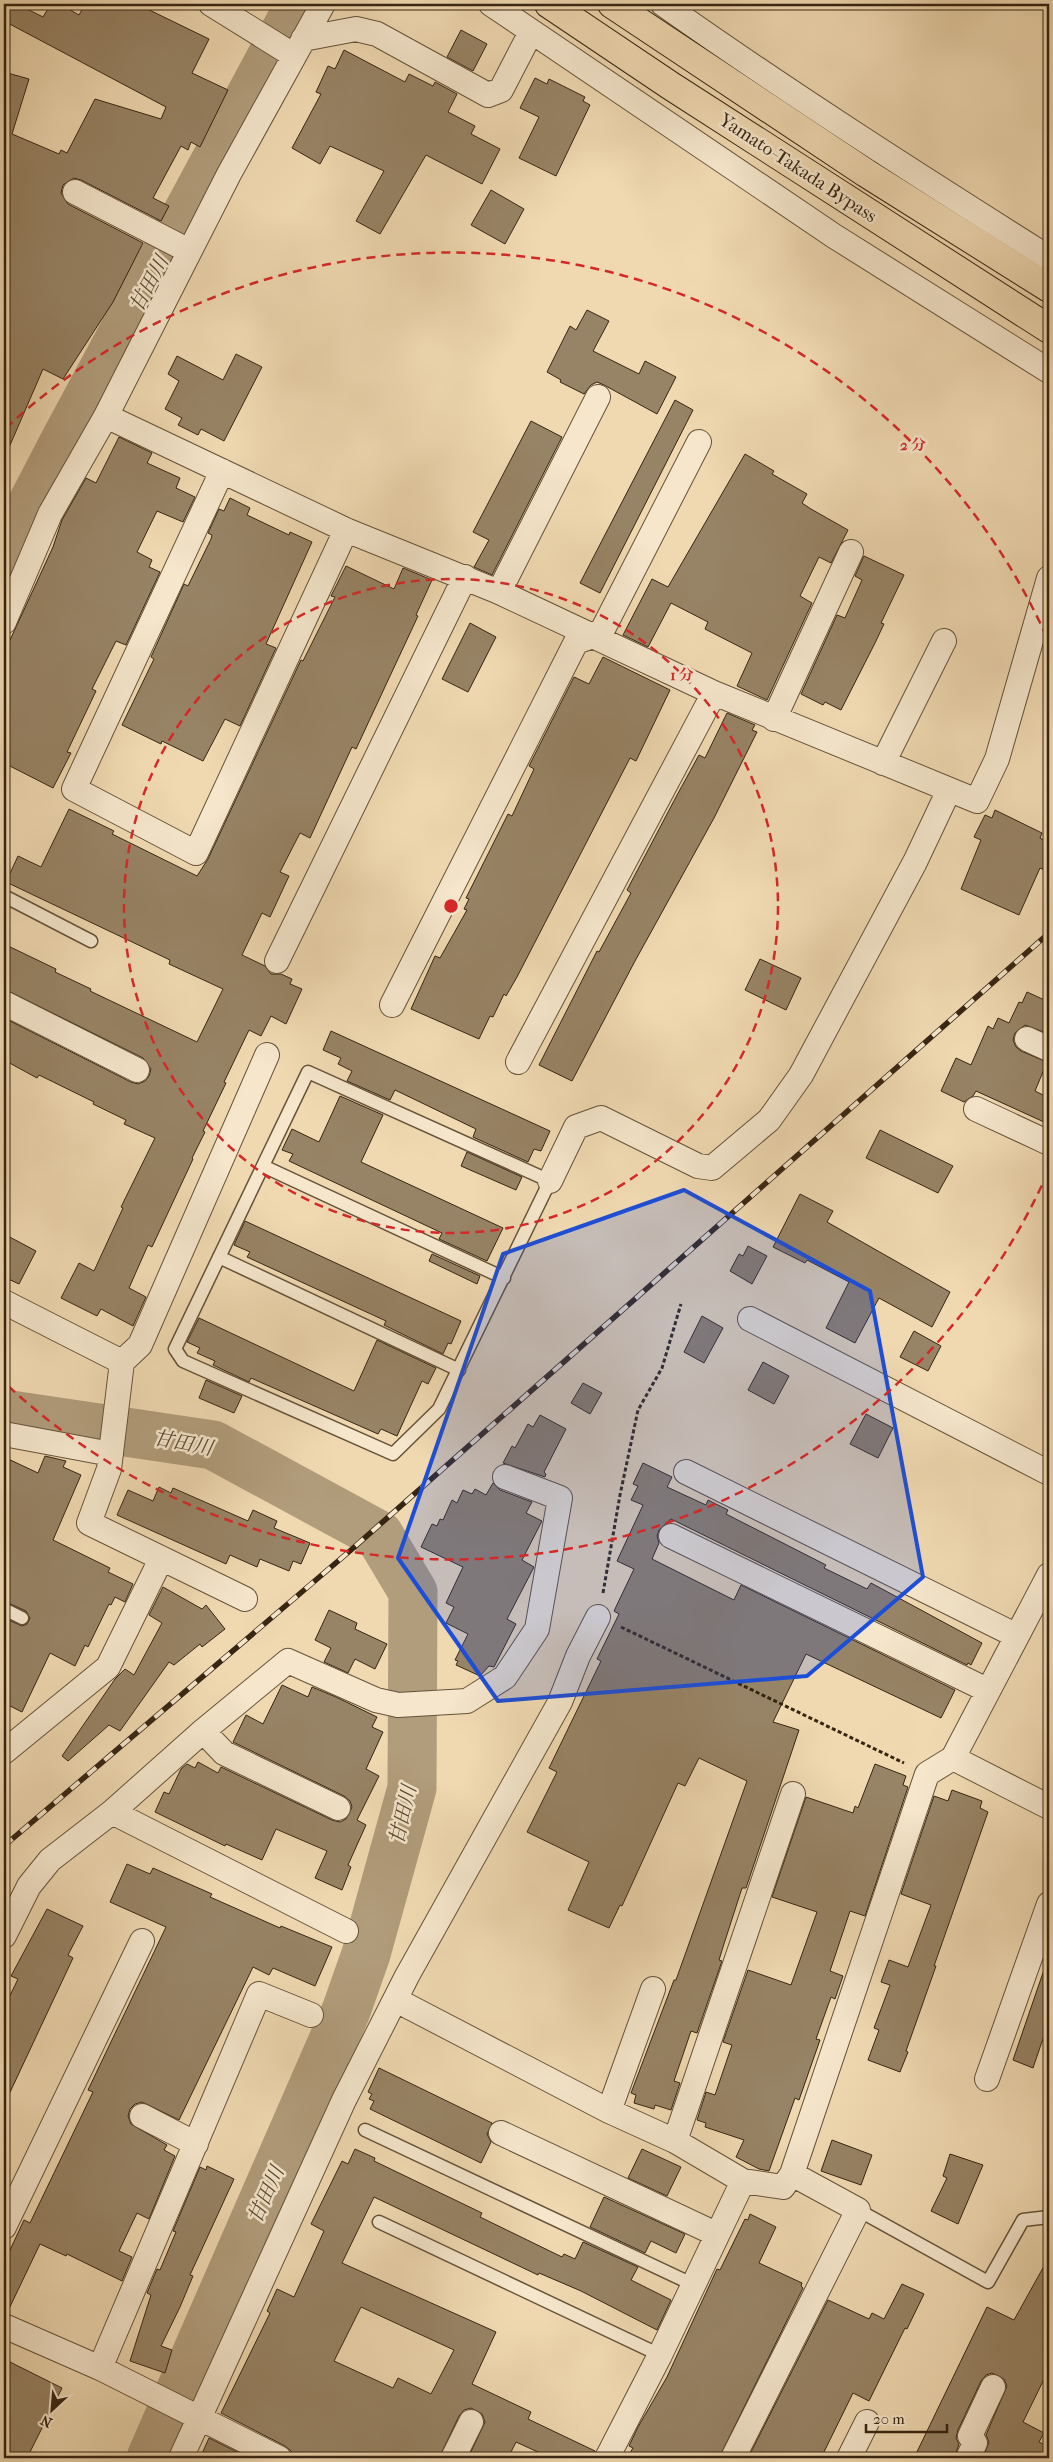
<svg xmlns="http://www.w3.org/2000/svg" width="1053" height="2462" font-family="'IM FELL French Canon','Noto Serif JP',serif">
<rect width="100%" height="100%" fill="#f0d9b1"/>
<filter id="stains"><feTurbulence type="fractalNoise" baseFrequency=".004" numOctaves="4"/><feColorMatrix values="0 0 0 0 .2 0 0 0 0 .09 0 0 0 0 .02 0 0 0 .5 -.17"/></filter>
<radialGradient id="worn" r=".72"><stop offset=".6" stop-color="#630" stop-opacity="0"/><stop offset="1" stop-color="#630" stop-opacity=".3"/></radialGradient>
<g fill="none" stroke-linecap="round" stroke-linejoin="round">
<path stroke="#b19c7b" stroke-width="49" d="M4,566L31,506L68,435L300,4
M4,1414L213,1445L379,1535L413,1592L412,1788L366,1954L346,2011L151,2458"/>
</g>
<path fill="#978365" stroke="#372513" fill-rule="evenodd" d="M4,4H17L43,17L51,4H60L79,15L85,4H137L209,39L192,73L228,90L200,147L191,142L188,150L181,146L153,198L169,206L161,221L81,180L74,178L63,185L61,193L68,204L143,243L113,302L63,379L43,369L4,459V72L29,79L12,134L59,154L61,150L67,153L95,99L161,119L166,107L4,21Z
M461,30L487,44L473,71L447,57Z
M344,50L405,82L409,74L433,86L435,82L457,94L448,112L475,126L471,134L500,149L482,184L426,155L380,234L356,221L384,171L330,146L320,164L292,148L321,94L316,92L328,66L335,69Z
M535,78L547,84L549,79L585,97L583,101L590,105L556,176L519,158L539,117L520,108Z
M491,190L524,209L505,244L471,225Z
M587,310L609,321L593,351L639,374L645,361L676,377L657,414L604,385L597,382L591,385L584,394L560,382L561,380L547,372L570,326L576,330Z
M236,354L262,367L224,441L201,429L198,435L178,425L182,418L165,409L179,381L168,374L177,356L223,380Z
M675,400L693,410L600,593L580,583Z
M531,421L562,437L492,575L474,567L489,540L473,532Z
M119,437L152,453L147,463L180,478L176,488L195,497L183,522L157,511L137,552L152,560L149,567L160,572L126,645L116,641L92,689L96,691L67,752L71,753L53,788L4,763V653L53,547L62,520L86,478L96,483Z
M745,454L774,471L772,474L807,494L802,503L811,509L848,530L831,563L819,557L800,596L812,603L767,700L737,686L752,653L705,629L708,622L671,603L648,647L623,635L652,579L668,587Z
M230,498L250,508L247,515L289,535L290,532L312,542L266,644L276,648L240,726L225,719L203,761L162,741L161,744L122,725L154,659L151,657L184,584L188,586L211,539L212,535L208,533L219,509L224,511Z
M864,556L904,575L881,623L884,624L875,643L841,710L825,702L823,705L801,694L837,615L845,618L862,580L855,576Z
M346,566L394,589L403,568L432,580L416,615L418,616L356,749L352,747L310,838L300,833L280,872L289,876L270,917L262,913L242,955L265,966L271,974H281L292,979L290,984L302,989L286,1024L271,1016L261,1036L249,1030L224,1082L226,1083L203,1131L205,1132L192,1158L193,1159L152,1247L148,1245L129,1288L146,1297L133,1326L101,1309L97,1316L61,1298L79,1263L94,1271L123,1208L121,1207L155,1138L124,1124L126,1120L93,1104L94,1102L39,1075L37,1078L4,1060V1018L131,1082L138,1084L145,1081L149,1076L151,1069L143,1058L4,989V944L56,969L55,972L91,989L90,991L197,1042L223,989L169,964L170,960L6,882L18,856L41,867L69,809L114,831L112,834L197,876L208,859L301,660L303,661L335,597L331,596Z
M470,623L496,637L468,692L442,679Z
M603,657L670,690L636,761L630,758L517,977L506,996L504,994L493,1017L490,1016L479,1039L411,1009L435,956L440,958L467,910L464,909L469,899L466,898L508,814L512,816L534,769L529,766L574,677L589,684Z
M727,713L755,725L752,730L757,732L714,818L635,961L572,1081L539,1065L597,951L599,952L631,893L627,890L676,797L699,755L705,758Z
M995,810L1042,833L1040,838L1049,843V872L1040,868L1019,915L961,889L981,840L974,837L985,815L992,818Z
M760,959L801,978L786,1010L745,990Z
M1027,992L1049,1002V1034L1025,1025L1015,1033L1013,1040L1016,1047L1021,1051L1047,1062L1035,1091L1049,1098V1110L1044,1122L976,1091L973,1096L964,1102L941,1091L956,1058L971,1065L988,1026L993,1029L998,1018L1009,1023L1019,1002L1022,1003Z
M331,1031L550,1131L541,1151L534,1149L528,1162L473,1137L476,1129L395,1090L390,1100L347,1081L352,1071L338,1064L341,1058L323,1050Z
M340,1096L383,1115L361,1162L503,1228L487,1261L439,1239L442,1233L289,1161L293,1154L282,1150L292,1129L319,1142Z
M880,1130L953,1166L938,1193L866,1158Z
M467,1152L522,1177L516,1190L461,1166Z
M800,1194L833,1211L827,1222L950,1292L932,1327L879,1298L855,1343L826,1328L849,1282L807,1260L805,1263L773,1247Z
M245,1221L461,1321L451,1344L448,1343L443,1354L384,1325L386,1321L247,1257L250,1252L234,1245Z
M4,1234L36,1251L19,1284L4,1277Z
M748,1246L767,1256L752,1284L730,1271L739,1254L743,1256Z
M432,1254L480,1276L477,1284L429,1261Z
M702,1316L723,1328L704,1363L684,1352Z
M199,1318L354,1391L377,1340L436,1368L428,1384L422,1381L397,1436L381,1429L378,1434L251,1378L249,1382L213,1365L215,1361L197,1353L200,1348L187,1342Z
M914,1331L941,1346L928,1371L900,1357Z
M763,1362L789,1376L774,1404L748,1390Z
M206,1380L242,1396L234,1413L199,1398Z
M583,1383L602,1393L590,1414L571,1403Z
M866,1414L893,1428L878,1458L850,1444Z
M540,1415L566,1429L544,1472L546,1474L545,1477L503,1463L512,1446L515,1448L528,1424L533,1427Z
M45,1456L66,1461L63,1467L81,1475L53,1540L110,1568L108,1572L133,1584L125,1602L115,1597L111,1605L109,1604L88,1647L85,1645L75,1666L50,1653L22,1712L4,1703V1618L22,1626L27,1624L30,1618L26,1611L4,1601V1457L38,1473Z
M643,1463L672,1477L667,1487L706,1505L708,1500L728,1510L726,1514L826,1565L824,1568L867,1589L871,1583L982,1643L971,1665L968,1663L967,1665L671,1519L659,1530L657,1536L659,1543L652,1559L734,1600L741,1585L955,1690L941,1718L806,1654L773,1722L799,1730L746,1888H742L723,1947L719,1960L722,1961L697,2033L691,2031L674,2081L680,2083L671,2110L655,2105L654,2109L634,2103L636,2095L631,2093L674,1980H676L747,1781L699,1758L685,1786L678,1783L622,1906L620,1905L609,1928L568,1910L589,1862L527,1832L557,1772L549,1768L601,1661L597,1659L619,1614L614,1611L634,1569L617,1561L643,1505L631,1500L638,1486L633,1484Z
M493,1483L500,1490L532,1502L526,1513L542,1521L522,1560L534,1567L507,1619L516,1624L494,1667L489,1666L480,1676L456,1665L458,1661L455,1660L468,1634L446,1623L454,1607L446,1603L463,1567L421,1547L432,1524L437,1526L440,1519L443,1520L452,1500L457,1503L463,1490L472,1494L475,1489L486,1495Z
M159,1487L171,1493L173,1488L248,1521L253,1510L277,1521L274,1528L310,1543L301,1564L293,1561L289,1571L260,1559L257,1567L230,1555L226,1564L117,1515L128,1490L153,1501Z
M163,1587L202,1609L206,1605L225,1629L202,1647L200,1644L174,1665L169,1662L120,1731L109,1725L68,1761L62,1756L115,1679L125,1669L134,1675L162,1623L149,1615Z
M329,1610L357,1623L355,1629L387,1644L375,1669L355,1659L348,1673L324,1662L331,1648L315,1640Z
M282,1685L308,1697L312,1687L336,1697L377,1717L372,1727L383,1732L366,1769L379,1776L357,1820L366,1825L348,1865L351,1867L342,1890L315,1878L327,1851L276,1829L262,1860L226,1844L225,1846L155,1812L164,1792L169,1794L181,1769L187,1764L195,1768L198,1762L218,1773L221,1767L332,1820L340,1822L346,1819L352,1807L350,1801L344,1796L233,1742L246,1715L263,1724Z
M875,1764L906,1776L903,1785L908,1787L865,1916L850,1911L830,1971L843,1976L835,1999L831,1997L816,2039L820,2040L799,2100L795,2098L769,2171L759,2169L736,2157L744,2140L705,2127L706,2123L697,2120L706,2092L715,2095L732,2045L723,2042L748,1970L791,1985L817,1912L772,1897L806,1797L853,1813L855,1806L858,1808Z
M952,1790L982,1801L980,1808L988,1812L934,1966H936L906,2051L908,2052L900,2072L868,2060L879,2030L874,2028L890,1985L881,1982L889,1960L908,1967L931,1905L901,1894L934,1796L948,1801Z
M127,1864L150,1874L153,1868L212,1894L210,1897L280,1928L281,1926L332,1947L315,1986L273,1968L269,1975L253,1967L179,2120L142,2102L135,2104L130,2109L128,2116L131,2124L167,2145L164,2150L175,2156L149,2219L137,2213L119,2251L132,2257L122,2281L67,2254L66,2256L40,2244L7,2313L4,2312V2263L24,2220L30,2223L93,2092L88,2090L166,1927L110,1902Z
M47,1909L83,1926L68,1955L73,1958L4,2105V2008L18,1979L11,1976Z
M1046,1964L1049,1965V2021L1033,2068L1013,2060Z
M379,2068L492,2123L487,2134L491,2142L481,2163L370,2109L374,2101L369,2099L372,2094L368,2092Z
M832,2140L872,2155L861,2185L821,2171Z
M355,2149L375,2158L374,2161L482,2213L480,2217L562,2257L564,2254L575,2259L583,2242L638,2267L631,2280L671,2300L657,2330L581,2291L539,2273L538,2275L374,2197L342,2263L496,2332L472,2384L531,2412L528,2419L595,2451L593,2458H551L516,2442L508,2458H468L485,2422L482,2414L471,2408L464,2410L459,2416L439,2458H293L291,2451L285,2446L221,2413L270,2313L267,2311L277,2289L294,2297L324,2231L311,2224L342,2161L348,2164ZM361,2307L454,2350L431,2394L398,2378L393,2388L334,2361Z
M642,2149L681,2167L667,2196L628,2178Z
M950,2154L983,2165L958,2224L931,2211L947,2178L943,2176Z
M207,2166L234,2179L190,2275L193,2276L180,2307L161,2346L172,2350L165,2373L130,2361L151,2295L147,2293L157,2269L160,2270L176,2232L173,2231L200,2167L206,2170Z
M604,2197L685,2234L676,2253L651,2241L645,2253L590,2227Z
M750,2214L776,2227L759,2263L802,2283L801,2286L803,2288L719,2458H627L633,2448L629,2446L638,2427L667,2377L717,2269L720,2270L745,2219L748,2220Z
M1049,2257V2369L1023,2422L1044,2433L1039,2442L1049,2447V2458H983L989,2442L986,2435L1007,2386L1004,2379L992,2373L986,2375L981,2381L958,2430L956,2438L959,2444L954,2458H914L987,2307L1014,2320Z
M902,2284L924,2294L907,2329L905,2328L869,2401L853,2393L821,2458H748L828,2300L869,2319L872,2313L884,2319Z
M4,2359L62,2388L27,2458H4Z
M209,2438L249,2458H200Z"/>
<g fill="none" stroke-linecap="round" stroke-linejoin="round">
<defs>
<path id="service" d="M4,896L91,941
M308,1072L550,1181L439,1409L393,1454L183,1361L175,1349Z
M263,1166L504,1278
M219,1257L459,1370
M4,1609L22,1618
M365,2130L692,2284
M858,2210L988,2282L1023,2220L1049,2217
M379,2222L660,2355"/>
<path id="minor" d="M211,4L293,55
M491,4L834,236L1049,371
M663,4C789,93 919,176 1049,258
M303,39L356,29L377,34L488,95L501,90L531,32
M75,192L189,251
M106,416L346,530L499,592L714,693L977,801L997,759L1049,578
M222,471L74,789L196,853L346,530
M499,592L598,397
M4,622L50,514L106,416L229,174L323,4
M774,719L851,552
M883,763L944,641
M277,961L465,577
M4,1003L137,1070
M392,1005L576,642L593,636L603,629L699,442
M1027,1039L1049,1049
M518,1062L714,693
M976,1109L1049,1143
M550,1181L576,1127L601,1118L698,1166L712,1168L769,1120L801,1075L915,862L949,790
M4,1302L122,1362L109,1469L89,1523L245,1599
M750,1319L1049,1473
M122,1362L140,1345L267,1055
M4,1434L111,1454
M686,1472L1017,1636
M671,1536L987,1690
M203,1731L224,1753L338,1808
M4,1752L108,1667L161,1559
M953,1758L1049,1807
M112,1812L346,1931
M4,1936L29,1886L50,1860L112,1812L203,1731L288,1661L376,1700L398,1705L467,1701L505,1677L537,1629L560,1498L505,1477
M396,2000L609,2111L675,2141L743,2181
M987,2079L1049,1904
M609,2111L653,1989
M142,2116L196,2144
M501,2133L716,2234
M675,2141L793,1794
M4,2227L142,1941
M4,2326L100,2368L279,2458
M100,2368L259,1994L311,2015
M181,2458L344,2100L407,1976L560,1702L578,1656L598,1617
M453,2458L471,2422
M607,2458L660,2355L743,2181L783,2187L792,2174
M733,2458L858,2210L792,2174L927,1774L953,1758L1049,1575
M849,2458L867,2422
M968,2458L975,2443L970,2436L993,2387"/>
<path id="trunk" d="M549,4L671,86L1049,329
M612,4L866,173L1049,288"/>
</defs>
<use href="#service" stroke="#65523a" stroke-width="15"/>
<use href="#minor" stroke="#65523a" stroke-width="26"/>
<use href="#trunk" stroke="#372513" stroke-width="30"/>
<path stroke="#372513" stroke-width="3" stroke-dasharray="4 2.5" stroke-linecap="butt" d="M603,1593L620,1495L638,1410L662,1368L681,1304
M621,1627L904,1763"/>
<use href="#service" stroke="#f5e6cc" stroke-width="12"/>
<use href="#minor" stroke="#f5e6cc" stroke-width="24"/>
<use href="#trunk" stroke="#f0d9b1" stroke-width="28"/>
<defs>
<path id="rail" d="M4,1846L351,1550L1049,933"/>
</defs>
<use href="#rail" stroke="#372513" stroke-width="5.5"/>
<use href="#rail" stroke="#f5e6cc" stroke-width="4" stroke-dasharray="11" stroke-linecap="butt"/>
</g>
<path fill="#1d4ed8" fill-opacity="0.2" stroke="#1d4ed8" stroke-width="4" stroke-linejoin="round" d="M684,1190L870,1291L923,1577L807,1676L498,1701L398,1558L503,1254Z"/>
<g fill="none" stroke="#d62828" stroke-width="2.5" stroke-dasharray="9 6">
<circle cx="451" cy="906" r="327"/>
<path d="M1048 1172A653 653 0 0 1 6 1384M6 428A653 653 0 0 1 1048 640"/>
</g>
<g text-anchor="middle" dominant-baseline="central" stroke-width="5" stroke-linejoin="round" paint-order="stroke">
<g font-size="19" fill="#372513" stroke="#f5e6cc">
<text transform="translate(798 168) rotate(33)">Yamato-Takada Bypass</text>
</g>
<g font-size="20" font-style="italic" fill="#5c4932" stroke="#f5e6cc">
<text transform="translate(149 284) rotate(-62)">甘田川</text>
<text transform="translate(183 1443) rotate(11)">甘田川</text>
<text transform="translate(403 1815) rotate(-77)">甘田川</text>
<text transform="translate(266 2195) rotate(-66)">甘田川</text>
</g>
</g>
<circle cx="451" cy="906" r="8" fill="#d62828" stroke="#f5e6cc" stroke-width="2.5"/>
<g font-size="15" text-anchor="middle" font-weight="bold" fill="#d62828" stroke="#f5e6cc" stroke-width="5" stroke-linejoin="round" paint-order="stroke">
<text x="913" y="450">2 分</text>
<text x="682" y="680">1 分</text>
</g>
<rect width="1053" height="2462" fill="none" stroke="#f0d9b1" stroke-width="20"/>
<rect x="5" y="5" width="1043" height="2452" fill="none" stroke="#372513" stroke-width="2.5"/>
<rect x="10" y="10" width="1033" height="2442" fill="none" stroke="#372513"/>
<g transform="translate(52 2410) rotate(206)" stroke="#f5e6cc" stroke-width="4" paint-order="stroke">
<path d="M0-4L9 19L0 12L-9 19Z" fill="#372513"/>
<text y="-8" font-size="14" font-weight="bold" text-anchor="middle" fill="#372513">N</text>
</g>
<path d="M866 2424v8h81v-8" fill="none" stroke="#372513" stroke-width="2.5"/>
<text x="873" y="2424" font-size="15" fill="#372513" stroke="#f5e6cc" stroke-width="4" paint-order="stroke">20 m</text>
<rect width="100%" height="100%" filter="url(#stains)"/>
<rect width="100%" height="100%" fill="url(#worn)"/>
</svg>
